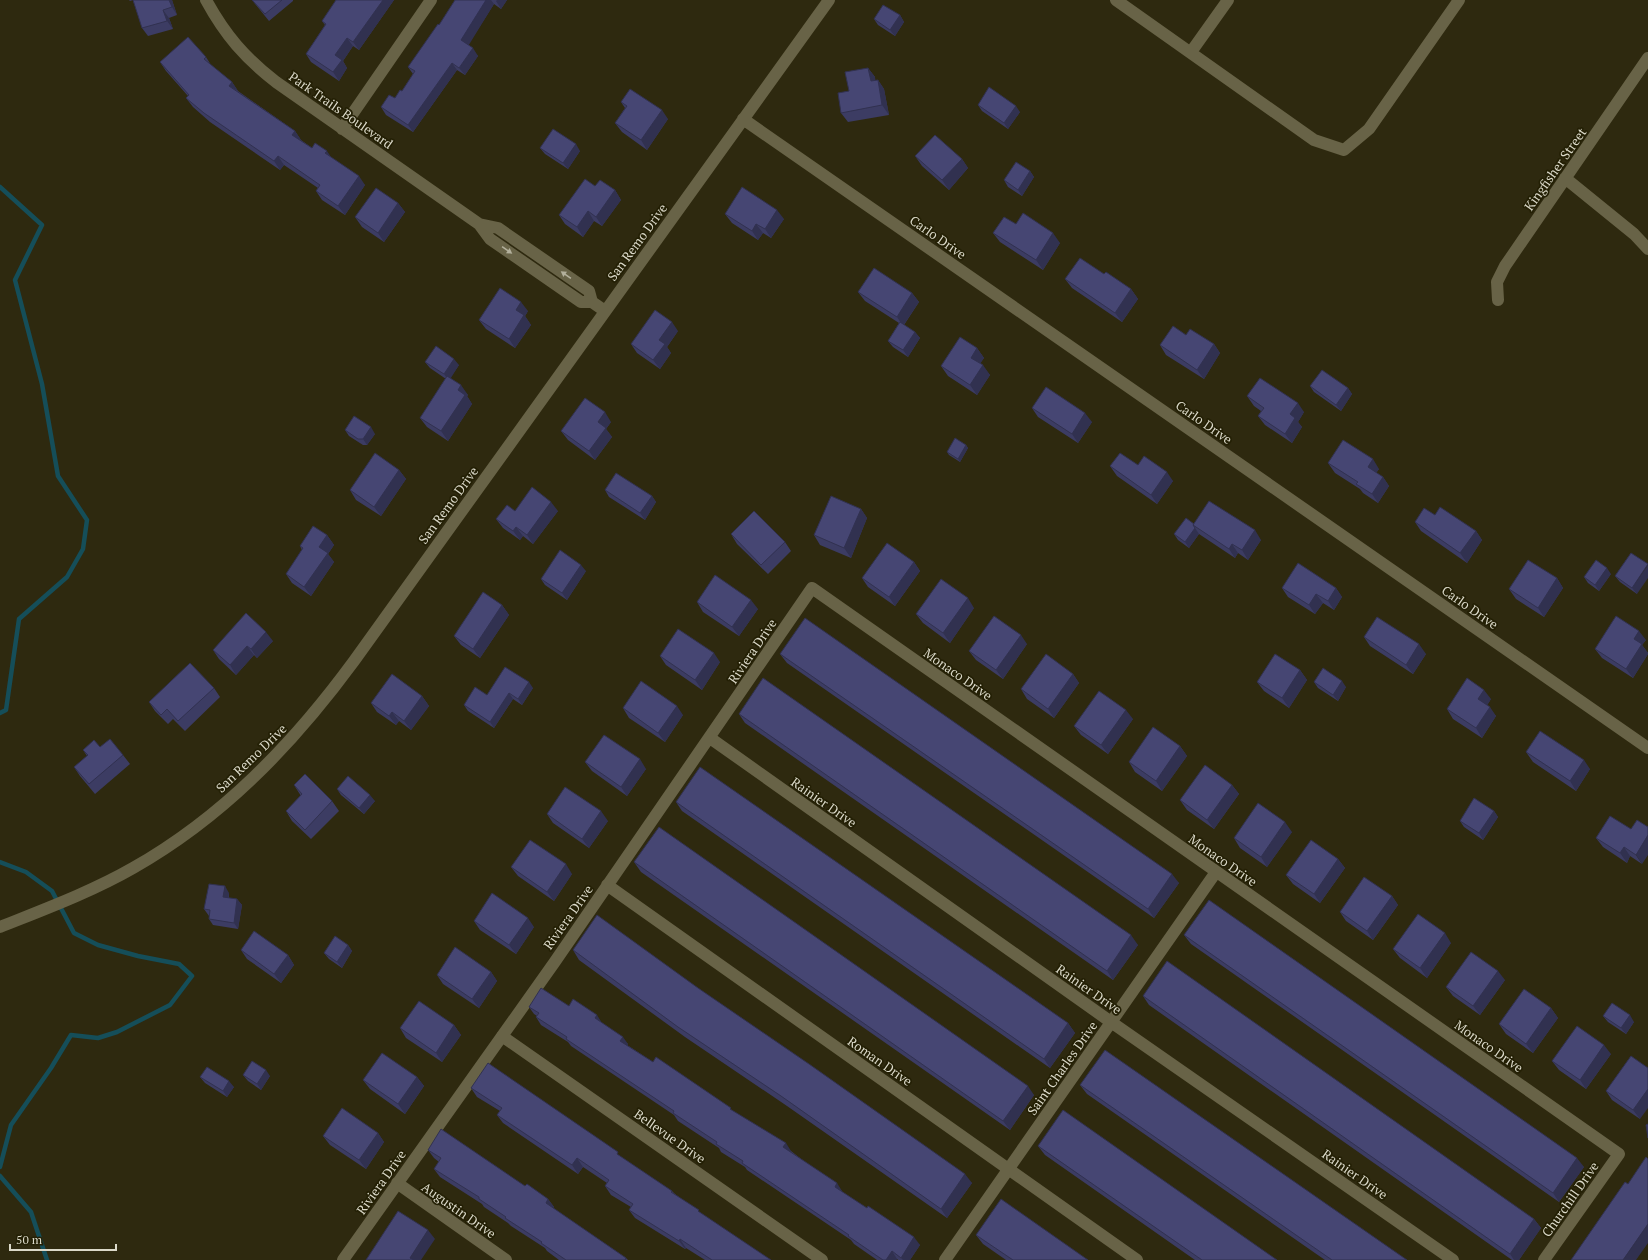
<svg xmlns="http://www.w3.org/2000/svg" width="1648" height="1260" font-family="'PT Serif',serif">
<rect width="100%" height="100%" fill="#2e290f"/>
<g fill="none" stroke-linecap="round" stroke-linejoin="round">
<path stroke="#154e59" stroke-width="4.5" d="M0,187L42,225L15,280L42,384L58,476L87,520L83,549L67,577L19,619L6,710L0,713
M0,862L26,872L52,891L74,933L98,945L138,956L179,964L192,976L170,1005L117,1032L98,1038L71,1035L51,1068L11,1125L0,1167
M0,1176L31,1212L47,1260"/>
<path stroke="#686347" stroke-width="12" d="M206,0C225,35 245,58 276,82L479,224L490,239L581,302H592L605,311
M1116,0L1314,140L1344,150L1369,129L1459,0
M1191,52L1228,0
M743,119L1648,748
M342,129L431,0
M1565,178L1634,234L1648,249
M479,224L498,228L589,291L592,302
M1498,300L1497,282L1505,266L1648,58
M710,738L1111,1022L1453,1260
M607,885L1137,1260
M0,927C45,909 91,892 133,868C223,817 293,744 354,661L829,0
M502,1036L822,1260
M397,1183L506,1260
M343,1260L554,963L812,588L1619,1154L1544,1260
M945,1260L1216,872"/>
</g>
<path fill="#3c3c63" d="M129,0H172L177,15L169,18L173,29L148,36L142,28L133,0L130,1Z
M252,0H293V1L269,21Z
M336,0H394L359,50L353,46L343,61L347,68L339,81L311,62L306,54L325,25L322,21Z
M455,0H507L501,9L494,4L468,45L478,56L465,75L457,70L413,132L386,115L381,107L395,98L402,91L413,74L408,67L439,25Z
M900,15L904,22L895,36L878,25L874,19Z
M206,57L211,65L232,82L238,91L295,131L301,140L312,148L332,158L365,185L345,215L322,200L316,191L318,188L284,165L280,170L210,122L193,107L186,98L188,96L166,71L160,62Z
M868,68L875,77V80H878L884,89L889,115L848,122L841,113L849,91Z
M621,102L668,119L647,150L622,132L615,123L625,108Z
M978,105L1020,112L1008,129L982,111Z
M540,148L580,151L568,169L545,154Z
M915,156L962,159L968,168L949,190L922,166Z
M1030,171L1034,177L1022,196L1008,187L1004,180Z
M595,186L615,190L621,200L602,226L594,221L583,237L565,224L559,215Z
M398,203L405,212L384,242L362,227L355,217Z
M725,214L784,219L771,238L763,233L758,240L732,223Z
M1016,224L1060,243L1043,270L1000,242L993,233Z
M1104,274L1131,289L1138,299L1122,322L1072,288L1065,279Z
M858,292L912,293L919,302L904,325L915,332L920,338L908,357L893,347L888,341L899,323L865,301Z
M528,311L525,316L531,325L515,348L486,329L479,320Z
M678,331L667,347L671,353L660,369L637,353L631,344Z
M1186,335L1214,344L1220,353L1204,379L1166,355L1160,345Z
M977,348L984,358L980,363L990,375L977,395L948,376L941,366Z
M425,362L459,365L450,378L468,395L467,396L472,404L448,441L427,427L420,418L446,379L430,368Z
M1310,386L1348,388L1352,394L1341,411L1314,392Z
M1247,396L1304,412L1298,422L1302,427L1292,443L1265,425L1258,416L1261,411L1254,406Z
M1032,408L1092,422L1078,443L1038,417Z
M611,422L606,429L612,437L595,460L568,440L561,431Z
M345,430L375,434L367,445H363L349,436Z
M966,445L968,448L960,462L949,455L947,452Z
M1328,463L1379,469L1376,473L1383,477L1389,486L1378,503L1363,493L1360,489L1335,473Z
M1138,465L1173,481L1157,504L1117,476L1110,466Z
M399,470L406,479L381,516L356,500L350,490Z
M605,490L652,496L656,502L645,520L609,497Z
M861,509L867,518L851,558L820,545L814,535Z
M515,511H558L533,544L523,536L520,540L503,528L496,519Z
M1435,515L1476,531L1482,540L1467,563L1421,531L1415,522Z
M1194,524L1261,540L1248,560L1238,553L1235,558L1199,534L1189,548L1178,540L1174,534Z
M731,534L785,542L791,551L768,574L737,544Z
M327,535L334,545L328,554L334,562L311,596L292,583L286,574L302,550L300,546Z
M1631,553L1637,594L1620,582L1615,576Z
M914,562L920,571L895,606L868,587L862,578Z
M586,571L567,600L545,585L541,579Z
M1611,574L1599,591L1588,583L1584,577Z
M1557,578L1563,588L1544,617L1516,599L1509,589Z
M1282,588H1336L1342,597L1334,610L1323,603L1315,614L1288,597Z
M697,602L758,609L739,636L703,612Z
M502,605L509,615L480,658L461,645L454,636Z
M974,608L950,643L923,623L916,614Z
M1364,637L1426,654L1413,674L1370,646Z
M1646,640L1642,645L1648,653V654L1633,678L1602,658L1595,649Z
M273,641L257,658L254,655L236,675L219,659L213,650Z
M1027,644L1003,679L976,660L969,651Z
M780,654L1179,883L1154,918L787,663Z
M660,656L720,662L702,690L666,665Z
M1300,670L1307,680L1289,708L1264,691L1257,682Z
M1073,674L1079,683L1054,718L1027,699L1021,689Z
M1314,682L1346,687L1338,701L1318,688Z
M214,688L220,697L185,731L173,719L168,724L155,711L149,702Z
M533,688L522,705L513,699L494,728L468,711L464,705L487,695Z
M422,696L429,706L411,730L399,721L396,725L377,712L371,703Z
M1491,699L1487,705L1496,716L1482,738L1453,719L1447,709Z
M623,708L683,715L665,742L629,718Z
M739,714L1138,945L1113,980L745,723Z
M1133,719L1108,754L1081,735L1074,726Z
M1180,746L1187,756L1162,791L1135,772L1129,762Z
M100,747L123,755L130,764L95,794L80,776L74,767L87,756L83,750Z
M1526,752L1590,769L1576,791L1533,762Z
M585,762L646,769L627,796L592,771Z
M294,785L332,801L339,811L311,839L292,821L286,811L301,796Z
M1232,785L1239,794L1214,829L1187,810L1180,800Z
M337,789L375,801L364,814L341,795Z
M676,802L1068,1023L1075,1033L1050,1068L682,811Z
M1494,811L1498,817L1483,840L1464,827L1460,821Z
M547,814L608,821L589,848L553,823Z
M1610,816L1642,864L1630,856L1627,863L1603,847L1596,838Z
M1292,832L1267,867L1240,848L1234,838Z
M1338,859L1345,868L1320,903L1293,884L1286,875Z
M634,862L1034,1095L1010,1130L641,872Z
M511,867L572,874L554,901L518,876Z
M229,893V898L237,899L242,905L238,929L213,925L209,919V916L204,909Z
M1392,896L1398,905L1373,940L1346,921L1340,912Z
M474,921L534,927L516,954L480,930Z
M1184,935L1584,1167L1559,1202L1191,944Z
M1451,943L1427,978L1400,958L1393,949Z
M348,945L352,951L342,968L329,959L324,953Z
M241,950L288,955L294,965L281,983L247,959Z
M573,950L698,988L972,1183L947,1218L787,1106L685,1037L579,960Z
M491,972L497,981L479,1008L443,984L437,975Z
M1505,980L1480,1015L1453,996L1446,987Z
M1143,996L1534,1219L1541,1228L1519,1260H1512L1149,1005Z
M569,1006L602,1023L628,1044L627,1045L653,1062L732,1111L791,1151L842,1191V1192L920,1245L910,1260H898L897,1259L896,1260H877L854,1244L851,1240L747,1170L745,1167L721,1152L719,1148L678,1121L674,1115L571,1046L568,1042L541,1025L536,1017L537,1016L534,1014L529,1007Z
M1551,1008L1558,1018L1533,1053L1506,1034L1499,1024Z
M1603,1016L1634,1022L1626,1034L1608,1022Z
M454,1025L461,1035L442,1062L406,1038L400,1028Z
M1611,1054L1586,1089L1559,1070L1552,1061Z
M1631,1056L1640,1119L1612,1100L1606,1091Z
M243,1075L270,1076L261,1090L248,1081Z
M200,1077L234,1087L227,1097L205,1083Z
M417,1077L424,1086L405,1114L370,1089L363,1080Z
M1080,1085L1407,1260H1325L1087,1094Z
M471,1088L621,1157L672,1191L675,1194L701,1214L771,1260H705L686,1248L685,1249L635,1218L629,1210L631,1207L611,1195L605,1186L607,1183L583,1167L578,1174L503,1123L497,1115L500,1111L477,1097Z
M378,1133L384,1142L366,1169L330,1145L323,1136Z
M1038,1146L1277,1260H1195L1045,1155Z
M428,1150L525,1186L548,1199L554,1207L553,1208L626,1258L628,1260H559L547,1251L545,1248L511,1226L508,1223L484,1207L482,1204L440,1177L434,1169L439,1162L434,1158Z
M976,1235L1088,1260H1006L983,1244Z"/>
<path fill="#313150" d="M169,0H172L177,15L172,7Z
M383,0H394L359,50L353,42Z
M486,0H491L494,4L467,48L461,40Z
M497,0H507L501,9L496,1Z
M163,10L169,18L173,29L167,21Z
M900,15L904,22L895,36L890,30Z
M347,38L353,46L343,61L347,68L339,81L333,72L335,55Z
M473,48L478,56L465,75L459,68Z
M452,63L457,70L413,132L408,125Z
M868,68L875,77L877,91L871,81Z
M878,80L884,89L889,115L882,105Z
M232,82L238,91L229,86Z
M1016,106L1020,112L1008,129L1004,123Z
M662,110L668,119L647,150L641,140Z
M295,131L301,140L298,143L292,135Z
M576,144L580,151L568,169L563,163Z
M327,151L333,160L325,153Z
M278,156L284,165L280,170L274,161Z
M962,159L968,168L949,190L942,180Z
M1030,171L1034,177L1022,196L1018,190Z
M359,176L365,185L345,215L338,206Z
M615,190L621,200L602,226L596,217Z
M398,203L405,212L384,242L378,233Z
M777,210L784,219L771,238L765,229Z
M588,211L594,221L583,237L577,227Z
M756,224L763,233L758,240L752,231Z
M1053,233L1060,243L1043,270L1036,260Z
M1131,289L1138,299L1122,322L1115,313Z
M912,293L919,302L903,326L897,317Z
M521,302L528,311L525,316L531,325L515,348L509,339L516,310Z
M672,322L678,331L667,347L671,353L660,369L653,360L659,340Z
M915,332L920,338L908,357L903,350Z
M1214,344L1220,353L1204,379L1197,370Z
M977,348L984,358L978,367L971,358Z
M454,359L459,365L449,381L444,374Z
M983,365L990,375L977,395L970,385Z
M461,385L468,395L467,396L472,404L448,441L441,431L458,390Z
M1348,388L1352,394L1341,411L1336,405Z
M1298,403L1304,412L1298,422L1302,427L1292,443L1285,434L1290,414Z
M605,412L611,422L606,429L612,437L595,460L589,451L598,422Z
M1085,413L1092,422L1078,443L1072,434Z
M371,427L375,434L367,445L363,439Z
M966,445L968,448L960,462L958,459Z
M1373,459L1379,469L1374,476L1368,467Z
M399,470L406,479L381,516L374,507Z
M1167,472L1173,481L1157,504L1151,495Z
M1383,477L1389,486L1378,503L1372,494Z
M652,496L656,502L645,520L640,513Z
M551,502L558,511L533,544L527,535Z
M861,509L867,518L851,558L844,548Z
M516,527L523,536L520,540L513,531Z
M1195,528L1199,534L1189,548L1185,542Z
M1255,530L1261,540L1248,560L1242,550Z
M1476,531L1482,540L1467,563L1460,553Z
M327,535L334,545L328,554L334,562L311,596L304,587L319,547Z
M1232,544L1238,553L1235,558L1229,549Z
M914,562L920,571L895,606L889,597Z
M581,565L586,571L567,600L562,593Z
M1648,565V578L1637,594L1632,588Z
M1607,568L1611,574L1599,591L1595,585Z
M1557,578L1563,588L1544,617L1538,608Z
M1336,588L1342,597L1334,610L1328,601Z
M1316,594L1323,603L1315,614L1309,605Z
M968,598L974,608L950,643L943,633Z
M751,600L758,609L739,636L732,627Z
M502,605L509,615L480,658L473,649Z
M1639,631L1646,640L1642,645L1648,653V654L1633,678L1626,669L1634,639Z
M266,632L273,641L257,658L251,649Z
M1021,635L1027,644L1003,679L996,670Z
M1419,644L1426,654L1413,674L1406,665Z
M247,646L254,655L236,675L230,665Z
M714,653L720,662L702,690L695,680Z
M1300,670L1307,680L1289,708L1282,698Z
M1073,674L1079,683L1054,718L1048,709Z
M1342,681L1346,687L1338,701L1333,695Z
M529,682L533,688L522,705L518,699Z
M1484,690L1491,699L1485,709L1478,699Z
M509,693L513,699L494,728L490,722Z
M422,696L429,706L411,730L404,721Z
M677,706L683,715L665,742L658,733Z
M1490,707L1496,716L1482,738L1476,728Z
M1126,710L1133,719L1108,754L1101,745Z
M392,712L399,721L396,725L389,716Z
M1180,746L1187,756L1162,791L1156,781Z
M640,759L646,769L627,796L621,787Z
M1584,760L1590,769L1576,791L1570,781Z
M1232,785L1239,794L1214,829L1207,820Z
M370,795L375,801L364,814L359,808Z
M601,811L608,821L589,848L582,839Z
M1494,811L1498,817L1483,840L1479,833Z
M1285,822L1292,832L1267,867L1261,857Z
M1648,835V855L1642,864L1636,855Z
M1624,847L1630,856L1627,863L1620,853Z
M1338,859L1345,868L1320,903L1314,894Z
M566,864L572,874L554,901L547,892Z
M1172,874L1179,883L1154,918L1148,909Z
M225,886L229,893L228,903L223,897Z
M1392,896L1398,905L1373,940L1367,931Z
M237,899L242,905L238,929L234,923Z
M528,918L534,927L516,954L509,945Z
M1445,933L1451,943L1427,978L1420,968Z
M1131,935L1138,945L1113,980L1107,971Z
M348,945L352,951L342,968L337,962Z
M288,955L294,965L281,983L274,974Z
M1498,971L1505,980L1480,1015L1473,1006Z
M491,972L497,981L479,1008L472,999Z
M1551,1008L1558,1018L1533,1053L1526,1044Z
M597,1015L602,1023L600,1026L595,1018Z
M1630,1015L1634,1022L1626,1034L1621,1028Z
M1068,1023L1075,1033L1050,1068L1044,1059Z
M454,1025L461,1035L442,1062L436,1053Z
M623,1037L628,1044L626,1048L620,1041Z
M1604,1045L1611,1054L1586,1089L1580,1080Z
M266,1070L270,1076L261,1090L257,1084Z
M417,1077L424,1086L405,1114L398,1104Z
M229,1081L234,1087L227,1097L223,1091Z
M1028,1086L1034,1095L1010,1130L1003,1121Z
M1648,1089V1108L1640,1119L1633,1110Z
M378,1133L384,1142L366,1169L359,1160Z
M786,1143L791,1151L789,1154L783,1147Z
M577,1158L583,1167L578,1174L572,1165Z
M1577,1158L1584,1167L1559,1202L1553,1193Z
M965,1174L972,1183L947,1218L941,1209Z
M837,1183L842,1191L840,1195L835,1187Z
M548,1199L554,1207L551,1211L546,1203Z
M1534,1219L1541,1228L1519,1260H1514L1510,1254Z
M1648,1224V1243L1636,1260H1623Z
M428,1230L435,1239L421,1260H412L410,1258Z
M914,1237L920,1245L910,1260H903L901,1258Z
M680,1239L686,1248L685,1249L679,1241Z
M892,1251L897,1259L896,1260H886Z"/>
<path fill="#464673" stroke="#313150" d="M133,0H169L172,7L163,10L167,21L142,28Z
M252,0H282L265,14Z
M336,0H383L353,42L347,38L335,55L342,60L333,72L306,54L326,24L322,21Z
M455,0H486L461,40L473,48L459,68L452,63L408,125L381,107L389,95L395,98L400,90L402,91L415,71L408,67L438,24L439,25Z
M883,5L900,15L890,30L874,19Z
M188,37L206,57L204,59L232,82L229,86L295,131L292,135L312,148L315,143L327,151L325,153L359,176L338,206L316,191L320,185L278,156L274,161L204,113L186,98L189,95L160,62Z
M868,68L871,81L878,80L882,105L841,113L838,93L849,91L845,72Z
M989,87L1016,106L1004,123L978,105Z
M630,89L662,110L641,140L615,123L627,106L621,102Z
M553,129L576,144L563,163L540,148Z
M935,135L962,159L942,180L915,156Z
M1016,162L1030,171L1018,190L1004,180Z
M585,179L595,186L600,180L615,190L596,217L588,211L577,227L559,215Z
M742,187L777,210L765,229L756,224L752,231L725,214Z
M376,188L398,203L378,233L355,217Z
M1023,213L1053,233L1036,260L993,233L1004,217L1016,224Z
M1080,258L1104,274L1106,272L1131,289L1115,313L1065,279Z
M874,268L912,293L897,317L858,292Z
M500,288L521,302L516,310L524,315L509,339L479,320Z
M655,310L672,322L659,340L665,344L653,360L631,344Z
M900,322L915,332L903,350L888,341Z
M1173,326L1186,335L1190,329L1214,344L1197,370L1160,345Z
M960,337L977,348L971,358L983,365L970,385L941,366Z
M436,346L454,359L444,374L425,362Z
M1322,370L1348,388L1336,405L1310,386Z
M447,376L461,385L458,390L465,395L441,431L420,418Z
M1260,378L1298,403L1290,414L1295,418L1285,434L1258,416L1264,408L1247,396Z
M1046,387L1085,413L1072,434L1032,408Z
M585,398L605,412L598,422L606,428L589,451L561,431Z
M354,416L371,427L363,439H358L345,430Z
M955,438L966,445L958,459L947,452Z
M1343,440L1373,459L1368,467L1383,477L1372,494L1356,484L1358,482L1328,463Z
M375,453L399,470L374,507L350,490Z
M1120,453L1138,465L1144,456L1167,472L1151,495L1110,466Z
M616,473L652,496L640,513L605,490Z
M532,487L551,502L527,535L516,527L513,531L496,519L507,505L515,511Z
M831,496L861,509L844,548L814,535Z
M1209,501L1255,530L1242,550L1232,544L1229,549L1193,525Z
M1440,507L1476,531L1460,553L1415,522L1424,508L1435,515Z
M754,511L785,542L761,565L731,534Z
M1186,518L1194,524L1193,525L1195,528L1185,542L1174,534Z
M313,526L327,535L319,547L328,553L304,587L286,574L303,548L300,546Z
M887,543L914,562L889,597L862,578Z
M560,550L581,565L562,593L541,579Z
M1631,553L1648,564L1632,588L1615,576Z
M1528,560L1557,578L1538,608L1509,589Z
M1596,560L1607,568L1595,585L1584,577Z
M1298,563L1336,588L1328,601L1316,594L1309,605L1282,588Z
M715,575L751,600L732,627L697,602Z
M941,579L968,598L943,633L916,614Z
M483,592L502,605L473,649L454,636Z
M246,613L266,632L251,649L247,646L230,665L213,650Z
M994,616L1021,635L996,670L969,651Z
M1616,616L1639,631L1634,639L1642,644L1626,669L1595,649Z
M1377,617L1419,644L1406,665L1364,637Z
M805,618L1172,874L1148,909L780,654Z
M678,629L714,653L695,680L660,656Z
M1046,654L1073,674L1048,709L1021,689Z
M1275,654L1300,670L1282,698L1257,682Z
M190,663L214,688L178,721L167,709L161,715L149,702Z
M505,667L529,682L518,699L509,693L490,722L464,705L475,687L487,695Z
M1323,668L1342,681L1333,695L1314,682Z
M392,674L422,696L404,721L392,712L389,716L371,703Z
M763,678L1131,935L1107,971L739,714Z
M1467,678L1484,690L1478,699L1490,707L1476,728L1447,709Z
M641,681L677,706L658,733L623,708Z
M1099,691L1126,710L1101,745L1074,726Z
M1153,727L1180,746L1156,781L1129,762Z
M1540,731L1584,760L1570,781L1526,752Z
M604,735L640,759L621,787L585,762Z
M110,739L123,755L89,784L74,767L88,755L83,750L94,740L100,747Z
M1205,765L1232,785L1207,820L1180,800Z
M700,767L1068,1023L1044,1059L676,802Z
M305,774L332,801L305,830L286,811L302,794L294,785Z
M348,776L370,795L359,808L337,789Z
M565,787L601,811L582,839L547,814Z
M1474,798L1494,811L1479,833L1460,821Z
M1258,803L1285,822L1261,857L1234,838Z
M1610,816L1631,829L1637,820L1648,827V835L1636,855L1624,847L1620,853L1596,838Z
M659,827L1028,1086L1003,1121L634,862Z
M530,840L566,864L547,892L511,867Z
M1311,840L1338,859L1314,894L1286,875Z
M1364,877L1392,896L1367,931L1340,912Z
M209,884L225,886L223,897L237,899L234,923L209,919L210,910L204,909Z
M492,893L528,918L509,945L474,921Z
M1209,900L1577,1158L1553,1193L1184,935Z
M1418,914L1445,933L1420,968L1393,949Z
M597,915L698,988L809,1064L965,1174L941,1209L781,1096L678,1027L573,950Z
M254,931L288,955L274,974L241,950Z
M335,936L348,945L337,962L324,953Z
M455,947L491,972L472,999L437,975Z
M1471,952L1498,971L1473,1006L1446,987Z
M1167,961L1534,1219L1510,1254L1143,996Z
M541,988L569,1006L573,999L597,1015L595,1018L623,1037L620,1041L653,1062L656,1057L731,1108L730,1109L786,1143L783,1147L837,1183L835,1187L867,1208L868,1206L914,1237L901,1258L892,1251L886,1260H883L848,1236L849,1235L742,1163L743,1161L716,1144L717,1142L673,1113L674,1111L566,1039L567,1037L536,1017L539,1013L529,1007Z
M1524,989L1551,1008L1526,1044L1499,1024Z
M419,1001L454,1025L436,1053L400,1028Z
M1612,1003L1630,1015L1621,1028L1603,1016Z
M1577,1026L1604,1045L1580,1080L1552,1061Z
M1105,1050L1407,1260H1332L1080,1085Z
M382,1053L417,1077L398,1104L363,1080Z
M1631,1056L1648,1068V1089L1633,1110L1606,1091Z
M252,1061L266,1070L257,1084L243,1075Z
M488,1063L618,1152L617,1154L672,1191L671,1192L699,1210L698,1211L771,1260H712L680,1239L679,1241L629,1210L633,1204L605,1186L609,1180L577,1158L572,1165L497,1115L502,1108L471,1088Z
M207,1067L229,1081L223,1091L200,1077Z
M342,1108L378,1133L359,1160L323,1136Z
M1063,1110L1277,1260H1202L1038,1146Z
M1648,1124V1138L1646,1125Z
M441,1129L525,1186L527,1184L548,1199L546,1203L626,1258L625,1260H566L541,1243L542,1242L505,1218L506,1217L479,1199V1197L434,1169L441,1158L428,1150Z
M1646,1157L1648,1159V1224L1623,1260H1571L1625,1182L1628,1184Z
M1001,1199L1088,1260H1013L976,1235Z
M398,1211L428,1230L410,1258L414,1260H366Z"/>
<defs><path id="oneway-solid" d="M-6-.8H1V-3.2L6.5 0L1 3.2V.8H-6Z"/></defs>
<g fill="#b3b09c">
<use href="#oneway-solid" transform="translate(507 250) rotate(35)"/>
<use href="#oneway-solid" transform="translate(566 275) rotate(-145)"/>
</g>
<g text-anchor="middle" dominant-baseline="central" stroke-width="3.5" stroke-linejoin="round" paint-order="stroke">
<g font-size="13" fill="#dbd9c9" stroke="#242005">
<text transform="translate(341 110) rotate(35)">Park Trails Boulevard</text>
<text transform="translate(1555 169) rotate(-55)">Kingfisher Street</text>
<text transform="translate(938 237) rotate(35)">Carlo Drive</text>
<text transform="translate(637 242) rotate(-54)">San Remo Drive</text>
<text transform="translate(1204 422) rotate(35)">Carlo Drive</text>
<text transform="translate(448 505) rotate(-54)">San Remo Drive</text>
<text transform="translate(1470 607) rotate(35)">Carlo Drive</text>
<text transform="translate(752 651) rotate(-56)">Riviera Drive</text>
<text transform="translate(958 674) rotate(35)">Monaco Drive</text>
<text transform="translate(251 758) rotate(-44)">San Remo Drive</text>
<text transform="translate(824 802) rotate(35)">Rainier Drive</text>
<text transform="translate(1223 860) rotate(35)">Monaco Drive</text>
<text transform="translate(568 917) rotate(-55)">Riviera Drive</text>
<text transform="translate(1089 989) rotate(35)">Rainier Drive</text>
<text transform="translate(1489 1046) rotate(35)">Monaco Drive</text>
<text transform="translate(880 1061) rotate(35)">Roman Drive</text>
<text transform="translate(1062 1068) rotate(-55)">Saint Charles Drive</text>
<text transform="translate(670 1136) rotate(35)">Bellevue Drive</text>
<text transform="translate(1355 1174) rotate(35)">Rainier Drive</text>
<text transform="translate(381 1182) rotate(-55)">Riviera Drive</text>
<text transform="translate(1570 1199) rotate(-55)">Churchill Drive</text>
<text transform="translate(459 1210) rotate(35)">Augustin Drive</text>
</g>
</g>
<path d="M10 1244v6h106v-6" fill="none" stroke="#dbd9c9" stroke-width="2"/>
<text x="16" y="1244" font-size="12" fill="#dbd9c9" stroke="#242005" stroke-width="3" paint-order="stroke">50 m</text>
</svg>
